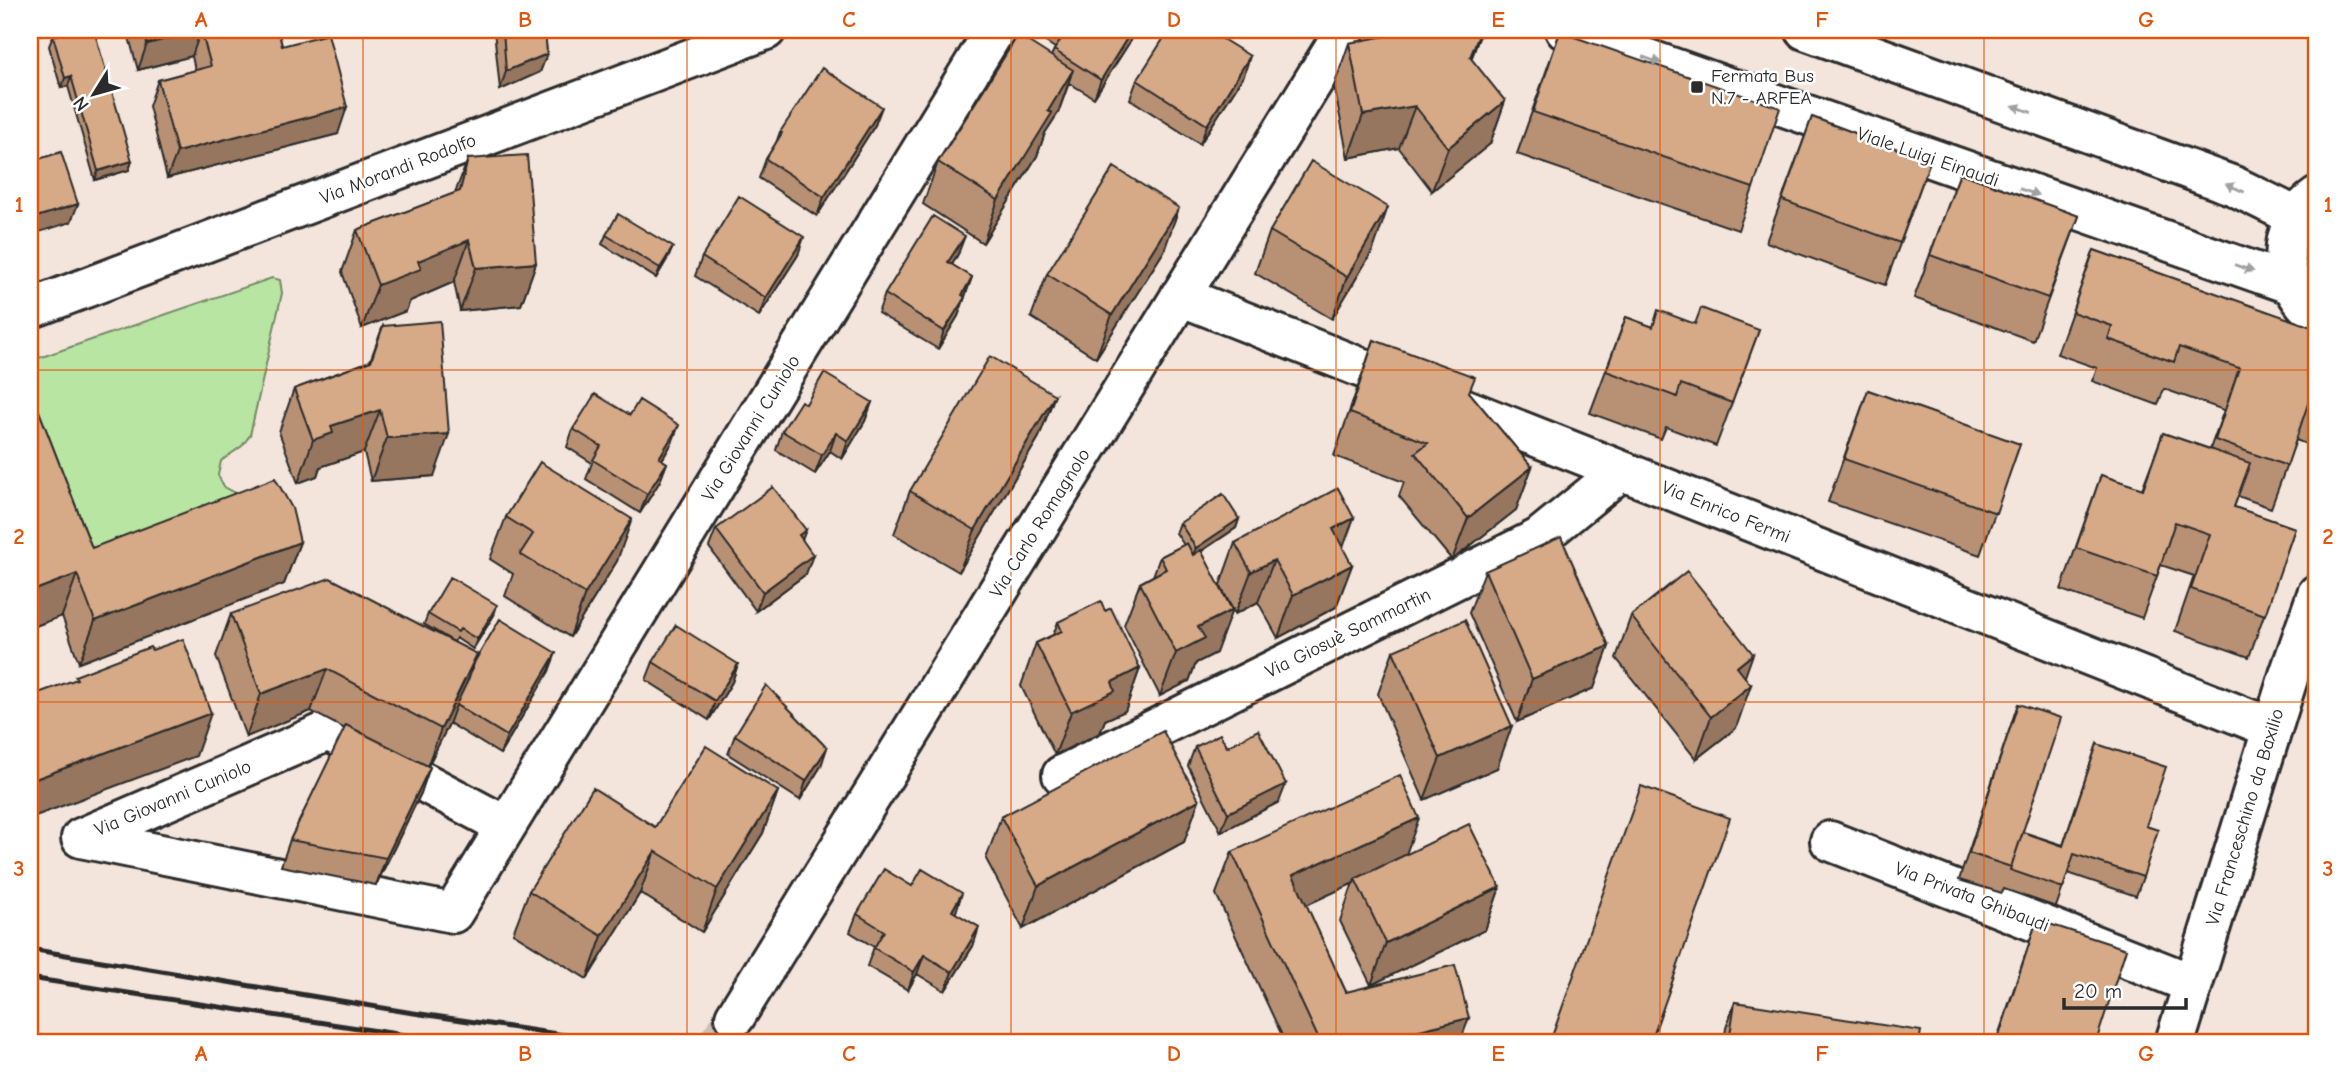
<svg xmlns="http://www.w3.org/2000/svg" width="2347" height="1072" font-family="'Comic Neue',sans-serif">
<rect width="100%" height="100%" fill="#f3e5db"/>
<filter id="ink" filterUnits="userSpaceOnUse"><feTurbulence type="fractalNoise" baseFrequency=".0143" numOctaves="2"/><feDisplacementMap in="SourceGraphic" scale="14" xChannelSelector="R" yChannelSelector="G"/><feConvolveMatrix kernelMatrix="1 2 1 2 8 2 1 2 1" color-interpolation-filters="sRGB"/></filter>
<g filter="url(#ink)">
<path fill="#b9e5a2" stroke="#728866" stroke-width="2" d="M2317,222V291C2304,264 2297,248 2317,222Z
M272,278L280,280L282,293L250,435L242,446L221,461L218,475L224,487L247,499L76,591L30,470V361Z"/>
<g fill="none" stroke-linecap="round" stroke-linejoin="round">
<path stroke="#cbc0b8" stroke-width="38" stroke-dasharray="38 19" stroke-linecap="butt" d="M718,1042L735,1017"/>
<defs>
<path id="minor" d="M1565,30L2290,284
M1805,30L2234,186L2297,217
M2317,197C2272,228 2278,283 2317,316
M1180,296L2272,728
M30,309L766,30
M1062,775L1539,538L1621,471
M506,826L328,731L81,838L453,913L995,30
M1830,841L2193,984
M735,1017L1345,30
M2175,1042L2289,675L2317,594"/>
</defs>
<use href="#minor" stroke="#2b2b2b" stroke-width="44"/>
<use href="#minor" stroke="#fff" stroke-width="38"/>
<path stroke="#2b2b2b" stroke-width="5" d="M30,949L407,1012L612,1042
M30,978L450,1042"/>
</g>
<path fill="#b89174" stroke="#2b2b2b" stroke-width="2" d="M127,30H278L282,46L338,134L167,178L149,106L158,80L195,70L192,56L138,70Z
M494,30H545L547,54L540,72L500,90Z
M1041,30H1134L1129,43L1094,98L1069,83L1058,113L1045,133L1037,156L983,243L923,204L938,162L1051,56L1055,48L1038,37Z
M1400,30H1482L1471,59L1505,101L1490,144L1432,191L1399,148L1348,158L1334,86L1349,43L1395,34Z
M1560,32L1753,188L1738,230L1517,154Z
M53,36L132,161L129,170L95,180L68,86L61,88L49,46Z
M1244,75L1200,144L1130,99L1137,80Z
M1812,117L1930,161L1885,285L1766,242Z
M875,125L817,216L759,178L766,159L776,143L780,132Z
M468,159L536,263L521,305L460,311L454,282L410,301L406,311L362,328L342,272L357,230L455,193Z
M1960,173L2079,216L2033,341L1914,298Z
M1270,231L1373,250L1332,319L1255,273Z
M606,235L669,256L656,278L602,244Z
M2094,250L2317,329V439L2314,447L2296,440L2271,508L2238,496L2234,507L2295,528L2249,657L2175,631L2194,576L2161,565L2142,618L2061,590L2101,475L2142,489L2163,433L2210,449L2224,410L2164,389L2158,405L2092,381L2097,368L2057,354Z
M1164,251L1096,358L1031,317L1047,274Z
M958,254L952,265L972,277L958,316L938,349L878,313L885,294Z
M798,255L759,316L695,276L702,257Z
M1626,317L1653,327L1695,324L1759,330L1716,446L1666,427L1661,439L1590,413Z
M383,326L434,476L371,481L364,452L320,467L317,476L298,483L279,432L294,389L370,361Z
M1374,340L1469,392L1532,467L1516,510L1452,560L1399,496L1404,482L1334,456Z
M30,388L92,548L300,542L284,584L79,663L62,616L30,628Z
M1868,390L2020,444L1980,555L1828,502Z
M1055,395L1039,437L959,572L894,534L910,491Z
M872,402L865,421L842,459L830,451L815,474L776,450L782,431L806,404Z
M573,429L672,443L662,460L667,463L660,481L640,513L586,479L592,463L567,447Z
M506,517L617,561L570,637L505,596L513,574L490,559Z
M1239,519L1236,528L1202,551L1216,653L1196,663L1189,681L1160,696L1124,625L1140,583L1153,576L1160,557L1184,545L1176,533L1180,523Z
M716,529L802,540L806,574L756,611L709,547Z
M1235,543L1352,565L1336,607L1278,638L1258,602L1235,614L1220,585Z
M1485,571L1609,646L1594,688L1517,722L1469,613Z
M1105,611L1140,668L1125,711L1105,720L1100,733L1055,755L1021,686L1036,643L1053,635L1058,622Z
M231,614L475,661L549,671L500,754L449,723L428,766L421,793L376,885L281,866L290,840L345,729L311,711L246,737L216,656Z
M428,614L494,615L473,649L456,638L454,642L424,624Z
M1631,616L1745,677L1736,728L1696,759L1616,658Z
M1393,651L1497,768L1424,800L1378,694Z
M653,662L738,664L732,682L709,720L646,680Z
M2018,704L2023,832L2063,845L2097,744L2146,826L2143,877L2136,896L2068,873L2056,907L2004,889L2002,893L1959,880Z
M735,735L821,766L800,800L728,754Z
M1195,747H1227L1279,802L1221,832L1188,766Z
M778,791L763,833L702,932L640,893L587,979L513,933L529,891L655,827Z
M1199,800L1184,842L1023,929L986,859L1001,817Z
M1232,852L1406,854L1500,887L1485,930L1371,985L1340,921L1353,883L1306,905L1346,992L1460,1042H1285L1216,894Z
M955,913L979,927L973,946L945,991L917,974L908,990L867,966L874,947L850,932L857,914Z
M2037,920L2096,1042H1996Z
M1735,1002L1919,1042H1724L1726,1028Z"/>
<path fill="#96765e" stroke="#2b2b2b" stroke-width="2" d="M201,30L192,56L138,70L147,44Z
M1132,30H1134L1129,43L1094,98L1101,80Z
M1481,30L1474,52L1455,100L1470,57Z
M547,54L540,72L500,90L506,71Z
M1250,56L1244,75L1200,144L1207,125Z
M1073,70L1058,113L1045,133L1037,156L983,243L998,200L1048,111Z
M71,76L68,86L61,88L65,78Z
M1505,101L1490,144L1432,191L1448,148Z
M1415,106L1399,148L1348,158L1363,115Z
M347,107L338,134L167,178L177,152Z
M882,107L875,125L817,216L824,197Z
M132,161L129,170L95,180L98,171Z
M78,204L71,222L30,235V219Z
M1388,207L1373,250L1332,319L1347,277Z
M1179,208L1164,251L1096,358L1112,315Z
M965,236L958,254L941,281L948,262Z
M804,237L798,255L759,316L766,298Z
M469,240L454,282L410,301L406,311L362,328L378,285L418,261Z
M673,247L669,256L656,278L660,268Z
M536,263L521,305L460,311L476,268Z
M972,277L965,296L955,313L962,295Z
M965,297L958,316L938,349L944,331Z
M1055,395L1039,437L959,572L975,530Z
M872,402L865,421L842,459L848,441Z
M380,410L364,452L320,467L317,476L298,483L313,440L331,426Z
M679,425L672,443L652,476L659,458Z
M836,433L830,451L815,474L822,455Z
M449,434L434,476L371,481L387,438Z
M667,463L660,481L640,513L647,494Z
M1532,467L1516,510L1452,560L1468,518Z
M1354,518L1338,561L1333,529Z
M632,519L617,561L570,637L585,594Z
M1239,519L1236,528L1192,557L1196,548Z
M806,530L799,548V535Z
M300,542L284,584L79,663L95,621Z
M813,555L806,574L756,611L763,592Z
M1274,560L1258,602L1235,614L1251,572Z
M1352,565L1336,607L1278,638L1293,595Z
M77,574L62,616L30,628V605L35,590Z
M497,605L494,615L473,649L477,639Z
M1232,610L1216,653L1196,663L1189,681L1160,696L1176,653L1198,627Z
M1609,646L1594,688L1517,722L1532,679Z
M556,653L549,671L500,754L507,736Z
M477,654L462,697L456,705L449,724L425,772L441,729Z
M1753,654L1738,696L1751,685L1736,728L1696,759L1711,717L1737,667Z
M738,664L732,682L709,720L715,701Z
M1140,668L1125,711L1105,720L1100,733L1055,755L1071,712L1112,682Z
M327,669L311,711L246,737L261,694Z
M211,713L196,756L30,818V781Z
M1512,726L1497,768L1424,800L1440,758Z
M827,748L821,766L800,800L806,781Z
M430,767L421,793L376,885L386,858Z
M1286,784L1279,802L1221,832L1228,813Z
M778,791L763,833L702,932L717,889Z
M1199,800L1184,842L1023,929L1038,886Z
M1419,818L1404,860L1355,879L1354,883L1278,918L1293,875Z
M655,851L640,893L587,979L602,936Z
M1500,887L1485,930L1371,985L1386,943Z
M962,893L956,912L945,929L952,911Z
M979,927L973,946L945,991L952,972Z
M924,955L917,974L908,990L914,972Z
M1469,1018L1460,1042H1370Z"/>
<path fill="#d6a987" stroke="#2b2b2b" stroke-width="2" d="M75,30H94L132,161L98,171L71,76L65,78L53,36Z
M144,30H200L147,44Z
M201,30H278L282,46L328,34L347,107L177,152L158,80L211,66Z
M503,30H545L547,54L506,71Z
M1062,30H1132L1101,80L1054,50L1066,32Z
M1169,30H1208L1250,56L1207,125L1137,80Z
M1400,30H1481L1470,57L1505,101L1448,148L1415,106L1363,115L1349,43L1395,34Z
M1560,32L1780,108L1753,188L1533,112Z
M1018,35L1073,70L1048,111L1052,113L998,200L938,162Z
M822,68L882,107L824,197L766,159L782,133L780,132Z
M1812,117L1930,161L1900,243L1782,200Z
M30,142L36,160L61,152L78,204L30,219Z
M527,155L536,263L476,268L469,240L418,261L421,269L378,285L357,230L460,191L468,159Z
M1311,161L1388,207L1347,277L1270,231Z
M1114,167L1179,208L1112,315L1047,274Z
M1960,173L2079,216L2048,298L1930,255Z
M739,196L804,237L766,298L702,257Z
M618,214L673,247L660,268L606,235Z
M933,216L965,236L948,262L972,277L962,295L965,297L944,331L885,294Z
M2094,250L2317,329V400L2310,398L2287,466L2215,440L2239,368L2179,347L2174,362L2108,339L2112,326L2072,312Z
M1701,308L1759,330L1732,403L1681,384L1677,397L1606,371L1626,317L1653,327L1658,310L1695,324Z
M440,321L449,434L387,438L380,410L331,426L333,433L313,440L294,389L371,361L383,326Z
M1374,340L1475,377L1469,392L1532,467L1468,518L1415,453L1428,443L1350,413Z
M990,356L1055,395L975,530L910,491Z
M824,373L872,402L848,441L836,433L822,455L782,431L801,401L806,404Z
M30,388L92,548L275,478L292,508L300,542L95,621L77,574L35,590L30,575Z
M1868,390L2020,444L1996,513L1844,459Z
M595,394L630,415L639,400L679,425L659,458L667,463L647,494L593,460L601,446L573,429Z
M2163,433L2250,463L2234,507L2295,528L2265,615L2191,589L2210,534L2175,522L2157,576L2076,548L2101,475L2143,489Z
M540,462L632,519L585,594L520,554L533,534L506,517Z
M773,487L806,530L799,535L813,555L763,592L716,529Z
M1338,488L1354,518L1333,529L1352,565L1293,595L1274,560L1251,572L1235,543Z
M1223,494L1239,519L1196,548L1180,523Z
M1561,537L1609,646L1532,679L1485,571Z
M1187,543L1193,555L1201,550L1232,610L1198,627L1205,638L1176,653L1140,583L1166,569L1160,557Z
M1687,571L1753,654L1737,667L1751,685L1711,717L1631,616Z
M450,577L497,605L477,639L460,629L458,632L428,614Z
M330,578L477,654L441,729L327,669L261,694L231,614Z
M1101,601L1105,611L1111,608L1140,668L1112,682L1115,691L1071,712L1036,643L1062,631L1058,622Z
M500,619L556,653L507,736L456,705L469,678L475,661Z
M1465,620L1512,726L1440,758L1393,651Z
M676,625L738,664L715,701L653,662Z
M183,639L211,713L30,781V696L77,679L75,676L150,647L152,650Z
M766,685L827,748L806,781L735,735Z
M2018,704L2061,718L2011,867L1969,853Z
M346,725L430,767L386,858L290,840Z
M1258,730L1286,784L1228,813L1195,747L1220,734L1227,747Z
M1163,731L1199,800L1038,886L1001,817Z
M2097,744L2166,767L2146,826L2158,830L2143,877L2074,854L2063,888L2010,870L2023,832L2063,846Z
M706,746L778,791L717,889L655,851L602,936L529,891L593,788L655,827Z
M1400,775L1419,818L1293,875L1346,992L1455,965L1469,1018L1370,1042H1320L1232,852Z
M1641,786L1730,818L1651,1042H1550Z
M1469,824L1500,887L1386,943L1355,879Z
M884,869L912,886L922,869L962,893L952,911L979,927L952,972L924,955L914,972L874,948L884,931L857,914Z
M2037,920L2126,949L2096,1042H1997Z
M1735,1002L1921,1031L1919,1042H1729Z"/>
<defs><path id="oneway-solid" d="M-6-.8H1V-3.2L6.5 0L1 3.2V.8H-6Z" transform="scale(1.75)"/></defs>
<g fill="#a0a0a0">
<use href="#oneway-solid" transform="translate(1652 60) rotate(19)"/>
<use href="#oneway-solid" transform="translate(2022 109) rotate(-160)"/>
<use href="#oneway-solid" transform="translate(2235 188) rotate(-157)"/>
<use href="#oneway-solid" transform="translate(2029 192) rotate(19)"/>
<use href="#oneway-solid" transform="translate(2244 268) rotate(19)"/>
</g>
</g>
<path fill="none" stroke="#df570e" stroke-width="2" stroke-opacity="0.55" d="M363,30V1042M687,30V1042M1011,30V1042M1336,30V1042M1660,30V1042M1984,30V1042M30,370H2317M30,702H2317"/>
<rect fill="#2b2b2b" stroke="#fff" stroke-width="2.5" x="1690" y="80" width="14" height="14" rx="3.5"/>
<g text-anchor="middle" dominant-baseline="central" stroke-width="5" stroke-linejoin="round" paint-order="stroke">
<g font-size="19" fill="#2b2b2b" stroke="#fff" text-anchor="start">
<text x="1711" y="76">Fermata Bus<tspan x="1711" dy="22">N.7 - ARFEA</tspan></text>
</g>
<g font-size="19" fill="#2b2b2b" stroke="#fff">
<text transform="translate(1928 157) rotate(19)">Viale Luigi Einaudi</text>
<text transform="translate(398 169) rotate(-21)">Via Morandi Rodolfo</text>
<text transform="translate(751 428) rotate(-58)">Via Giovanni Cuniolo</text>
<text transform="translate(1726 512) rotate(22)">Via Enrico Fermi</text>
<text transform="translate(1040 523) rotate(-58)">Via Carlo Romagnolo</text>
<text transform="translate(1348 633) rotate(-26)">Via Giosuè Sammartin</text>
<text transform="translate(173 798) rotate(-23)">Via Giovanni Cuniolo</text>
<text transform="translate(2245 817) rotate(-73)">Via Franceschino da Baxilio</text>
<text transform="translate(1972 897) rotate(21)">Via Privata Ghibaudi</text>
</g>
</g>
<rect width="2347" height="1072" fill="none" stroke="#fff" stroke-width="77"/>
<g transform="translate(94 94) rotate(233)" stroke="#ffffff" stroke-width="5" paint-order="stroke">
<path d="M0-5L12 26L0 18L-12 26Z" fill="#2b2b2b"/>
<text y="-10" font-size="19" font-weight="bold" text-anchor="middle" fill="#2b2b2b">N</text>
</g>
<path d="M2064 998v10h122v-10" fill="none" stroke="#2b2b2b" stroke-width="3.5"/>
<text x="2074" y="998" font-size="21" fill="#2b2b2b" stroke="#ffffff" stroke-width="5" paint-order="stroke">20 m</text>
<rect x="38" y="38" width="2270" height="996" fill="none" stroke="#df570e" stroke-width="2.5"/>
<g font-size="23" text-anchor="middle" font-weight="bold" fill="#df570e">
<text x="201" y="27">A</text>
<text x="525" y="27">B</text>
<text x="849" y="27">C</text>
<text x="1174" y="27">D</text>
<text x="1498" y="27">E</text>
<text x="1822" y="27">F</text>
<text x="2146" y="27">G</text>
<text x="19" y="212">1</text>
<text x="2328" y="212">1</text>
<text x="19" y="544">2</text>
<text x="2328" y="544">2</text>
<text x="19" y="876">3</text>
<text x="2328" y="876">3</text>
<text x="201" y="1061">A</text>
<text x="525" y="1061">B</text>
<text x="849" y="1061">C</text>
<text x="1174" y="1061">D</text>
<text x="1498" y="1061">E</text>
<text x="1822" y="1061">F</text>
<text x="2146" y="1061">G</text>
</g>
</svg>
